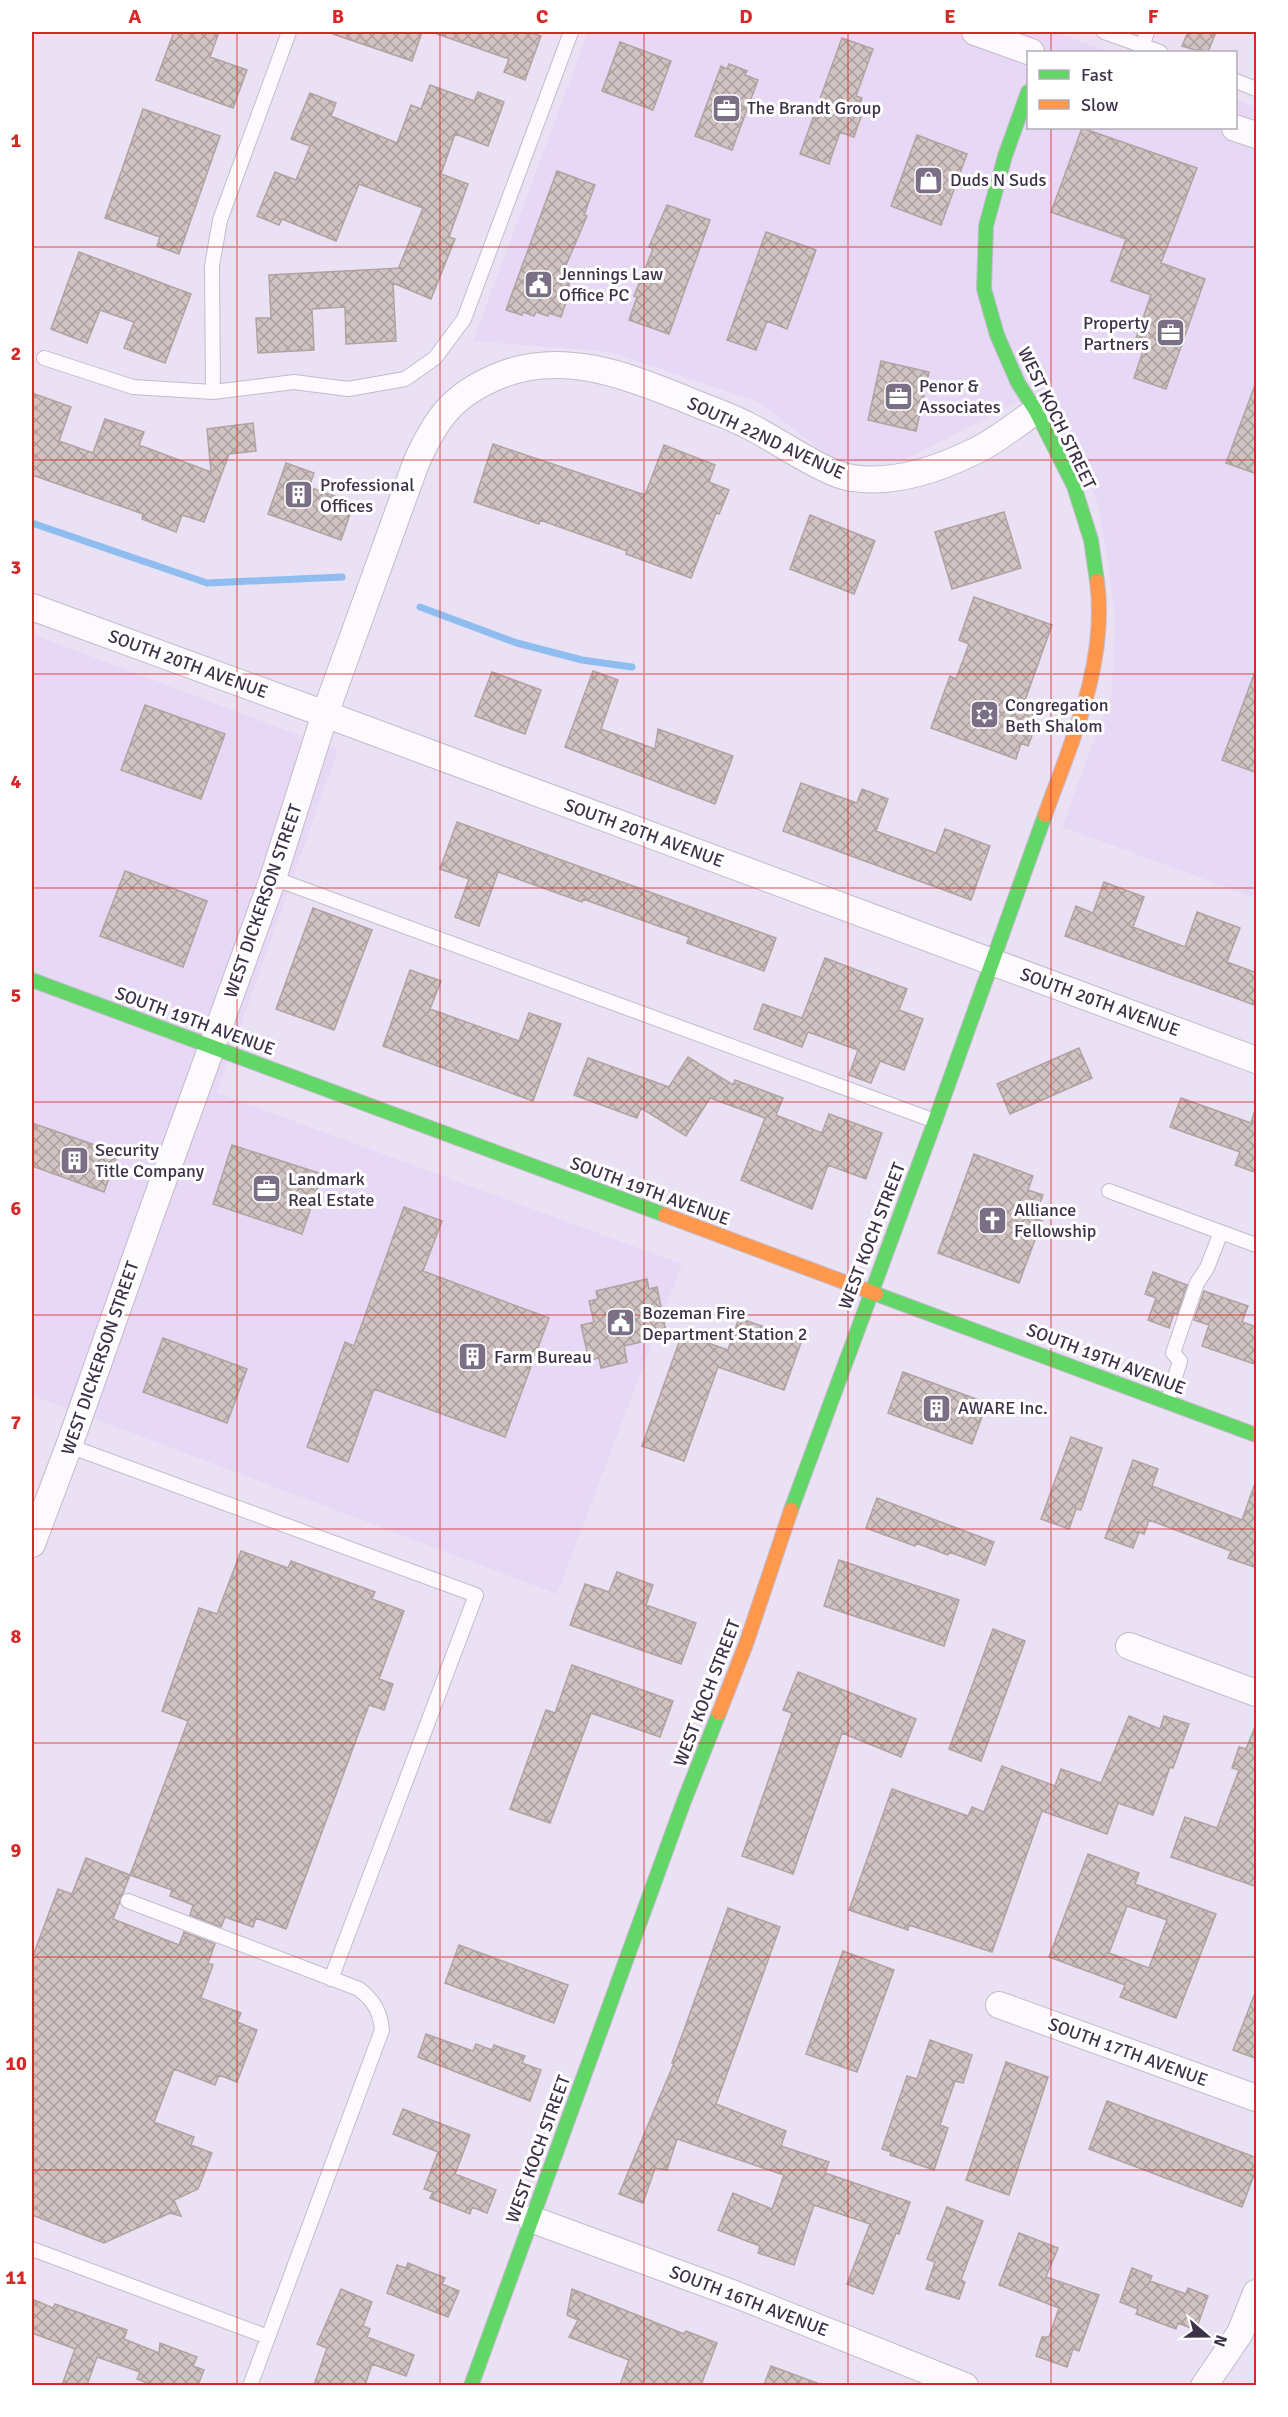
<svg xmlns="http://www.w3.org/2000/svg" width="1288" height="2417" font-family="Signika,sans-serif">
<defs>
<pattern id="building-cross-hatch" width="8" height="8" patternUnits="userSpaceOnUse" patternTransform="scale(1.5)"><rect width="8" height="8" fill="#d0c3c1"/><path d="M0 0l8 8M0 8l8-8" fill="none" stroke="#aa9f9f"/></pattern>
</defs>
<rect width="100%" height="100%" fill="#ebe1f4"/>
<path fill="#e7d8f6" d="M588,32H1053L1110,52H1028V128H1236V99L1256,107V898L1062,827L1112,692L1115,615L1099,506L1070,439L1042,390L906,459L838,463L758,402L611,352L473,341Z
M32,634L338,750L217,1093L682,1264L557,1594L32,1395Z"/>
<g fill="none" stroke-linecap="round" stroke-linejoin="round">
<path stroke="#8fbdf0" stroke-width="7" d="M32,523L207,583L342,577
M420,607L517,643L582,660L632,667"/>
</g>
<path fill="url(#building-cross-hatch)" stroke="#b0a3a2" stroke-width="1.5" fill-rule="evenodd" d="M174,32H219L210,57L247,70L233,108L156,80Z
M334,32H422L412,61L333,34Z
M437,32H529L541,36L525,80L504,72L509,59L437,34Z
M1188,32H1216L1208,52H1201L1182,46Z
M842,38L873,49L856,96L862,98L856,115L861,117L854,137L840,132L829,164L800,154Z
M620,42L671,61L653,110L602,91Z
M729,64L747,71L745,75L758,80L732,150L695,136L721,66L727,69Z
M430,85L474,101L478,92L504,102L488,146L455,134L441,174L468,184L449,237L455,239L431,299L393,283L396,341L346,344L345,307L312,309L314,350L258,353L256,318H271L269,275L402,268L399,267L423,208L359,184L336,241L282,219L279,225L257,216L275,172L296,180L310,146L291,139L310,93L336,103L331,116L397,143L411,105L421,109Z
M143,109L220,136L179,254L157,246L160,237L105,218Z
M1082,128L1197,168L1161,263L1205,279L1166,389L1134,378L1146,342L1136,338L1151,295L1111,281L1126,239L1051,212Z
M917,135L967,154L941,225L891,206Z
M557,171L595,185L584,215L587,216L564,270L573,274L565,295L568,296L561,317L549,313L548,316L536,312L534,316L523,312L522,315L506,310Z
M667,205L710,220L669,334L629,320L637,297L634,296L653,249L649,247Z
M766,232L816,250L787,329L767,321L756,350L727,340Z
M79,252L191,294L165,363L124,348L134,322L100,310L87,343L51,329Z
M881,361L929,372L916,431L868,420Z
M1255,385H1257V474L1226,463Z
M32,393L71,407L59,441L93,453L105,419L144,432L139,445L211,472L207,429L253,423L256,451L229,454L204,522L182,515L176,532L142,519L143,514L32,475Z
M493,444L645,495L664,445L715,465L709,482L729,490L719,514L716,513L691,578L626,554L627,551L540,520L539,524L474,502Z
M286,463L314,473L309,487L354,503L341,540L268,514Z
M1004,512L1021,568L952,589L935,532Z
M810,515L875,541L854,594L790,569Z
M974,597L1052,625L1024,703L1035,707L1030,722L1036,725L1028,746L1021,743L1016,759L931,728L950,676L956,679L969,644L959,640Z
M593,671L618,680L601,729L655,749L658,729L733,756L715,804L565,747Z
M492,672L541,690L525,734L475,716Z
M1255,672H1257V773L1222,760Z
M145,705L225,734L201,799L121,770Z
M801,783L857,803L862,789L888,799L876,831L936,853L945,829L990,846L971,900L783,831Z
M457,822L776,938L764,971L687,943L689,937L583,899L582,902L498,872L479,926L455,917L469,879L440,869Z
M125,871L207,901L183,967L100,936Z
M1104,882L1144,897L1133,927L1185,947L1197,912L1240,928L1227,962L1257,973V1006L1065,936L1076,906L1093,913Z
M313,908L372,930L334,1030L276,1009Z
M825,958L907,989L899,1010L923,1019L904,1070L880,1061L871,1083L849,1075L858,1050L808,1032L802,1047L754,1029L763,1004L802,1018Z
M410,970L441,981L430,1009L519,1041L529,1013L561,1024L533,1101L383,1046Z
M1079,1048L1092,1078L1010,1114L997,1084Z
M688,1057L733,1085L735,1080L783,1098L776,1115L822,1133L829,1114L882,1133L866,1179L828,1165L812,1209L741,1180L765,1118L710,1098L686,1136L641,1108L637,1118L574,1095L588,1058L669,1087Z
M1181,1098L1251,1123L1254,1113H1257V1173L1235,1165L1240,1152L1170,1127Z
M32,1123L118,1153L104,1192L32,1166Z
M232,1145L322,1174L302,1234L213,1204Z
M974,1154L1033,1176L1028,1190L1043,1195L1034,1218L1042,1221L1019,1283L938,1253Z
M404,1207L442,1221L423,1271L549,1318L505,1437L374,1389L348,1462L307,1447L345,1342L354,1346Z
M1153,1272L1187,1285L1177,1314L1174,1313L1169,1328L1148,1320L1156,1298L1145,1294Z
M647,1279L649,1289L657,1287L667,1336L624,1346L627,1362L601,1368L599,1358L589,1360L581,1325L594,1322L589,1301L598,1299L596,1291Z
M1204,1291L1248,1306L1242,1322L1257,1327V1365L1202,1346L1209,1325L1194,1320Z
M739,1318L802,1340L784,1390L718,1367L684,1461L642,1446L682,1334L728,1350Z
M163,1338L247,1369L227,1423L143,1392Z
M903,1372L987,1403L972,1444L888,1413Z
M1071,1437L1102,1448L1081,1510L1076,1509L1069,1529L1041,1519Z
M1133,1460L1158,1469L1152,1486L1242,1520L1254,1486L1257,1487V1568L1228,1558L1231,1551L1149,1520L1144,1534L1139,1532L1133,1548L1105,1538Z
M877,1498L994,1542L985,1565L949,1552L948,1555L916,1543L915,1546L866,1528Z
M241,1551L288,1568L291,1561L375,1592L372,1599L404,1611L379,1679L393,1684L384,1710L369,1705L286,1929L256,1918L253,1927L225,1917L221,1927L190,1915L193,1905L170,1896L172,1890L130,1875L188,1721L162,1711L199,1608L217,1614Z
M839,1560L959,1600L944,1646L824,1606Z
M617,1572L653,1585L646,1605L696,1623L681,1664L570,1625L585,1584L609,1592Z
M993,1629L1025,1641L981,1761L949,1749Z
M572,1665L673,1701L660,1737L591,1713L550,1823L510,1809L546,1710L555,1713Z
M798,1672L916,1719L901,1757L842,1733L793,1874L742,1856L792,1713L783,1710Z
M1129,1716L1160,1729L1164,1716L1189,1724L1173,1768L1170,1767L1153,1815L1118,1803L1107,1834L1042,1811L992,1952L909,1925L908,1930L849,1910L892,1789L968,1816L972,1807L984,1812L1002,1766L1055,1786L1061,1769L1101,1783Z
M1255,1727L1257,1728V1887L1171,1857L1185,1817L1217,1828L1239,1770L1232,1768L1239,1747L1246,1749Z
M1088,1854L1139,1873L1135,1884L1216,1914L1176,2018L1120,1997L1125,1985L1049,1957ZM1127,1906L1167,1920L1149,1968L1109,1953Z
M86,1858L130,1875L113,1919L179,1945L184,1932L215,1944L208,1963L213,1965L201,1998L241,2013L237,2022L257,2030L237,2082L219,2075L215,2085L174,2069L154,2122L194,2137L191,2145L212,2153L198,2189L174,2200L181,2216L170,2213L104,2243L32,2215V1953H34L58,1889L72,1894Z
M728,1908L780,1927L716,2104L786,2131L781,2146L829,2162L825,2173L910,2202L899,2234L896,2233L873,2294L847,2284L870,2224L814,2205L794,2265L758,2253L760,2246L718,2230L733,2193L772,2209L784,2175L677,2139L667,2170L655,2168L643,2203L619,2194L674,2063H672Z
M459,1945L568,1985L554,2023L445,1983Z
M843,1951L894,1970L857,2072L806,2054Z
M1255,1993H1257V2059L1233,2050Z
M426,2034L473,2051L476,2044L492,2050L494,2045L525,2056L522,2063L541,2070L530,2101L418,2057Z
M930,2040L972,2055L963,2083L955,2081L940,2125L948,2128L934,2170L890,2155L891,2152L882,2149L907,2076L917,2079Z
M1006,2062L1048,2077L1009,2195L966,2180Z
M1107,2101L1257,2158V2167L1242,2207L1089,2149Z
M403,2109L470,2135L455,2174L496,2190L487,2213L472,2207L470,2214L430,2198L433,2192L424,2189L438,2152L393,2134Z
M947,2207L983,2221L961,2280L965,2282L959,2299L926,2289L935,2262L927,2259Z
M1019,2233L1058,2248L1046,2277L1099,2295L1079,2351L1073,2349L1067,2367L1036,2356L1042,2337H1049L1059,2308L999,2285Z
M408,2263L445,2278L442,2284L459,2291L448,2317L387,2293L397,2265L406,2268Z
M1132,2268L1152,2276L1150,2281L1186,2294L1188,2288L1208,2296L1196,2330L1178,2323L1176,2329L1136,2314L1138,2309L1120,2302Z
M341,2289L372,2302L363,2326L370,2329L367,2337L414,2355L406,2376L372,2364L365,2385H314L327,2348L317,2344Z
M572,2289L684,2334L686,2331L717,2343L701,2385H620L629,2360L569,2337L578,2320L567,2315Z
M32,2299L53,2308L55,2304L127,2330L124,2339L159,2353L160,2343L197,2357L193,2366L204,2370L198,2385H153L137,2379L140,2372L97,2357L87,2385H62L75,2349L32,2333Z
M771,2366L817,2383V2385H764Z"/>
<g fill="none" stroke-linecap="round" stroke-linejoin="round">
<defs>
<path id="lane" d="M1104,32L1160,52
M1140,52L1147,32
M1236,81L1256,89
M44,358L133,387L213,392L294,382L348,389L405,379L435,358L464,319L571,32
M213,392L212,266L220,220L289,32
M273,878L935,1121
M1109,1191L1256,1245
M1168,1401L1180,1361L1173,1353L1197,1283L1207,1268L1221,1232
M69,1446L476,1595L331,1979
M128,1901L359,1989C374,2001 380,2011 382,2030L250,2386
M32,2249L268,2337"/>
<path id="street" d="M975,32L1031,52
M1235,128L1256,135
M32,607L325,714L1256,1060
M32,1544L69,1446L150,1217L273,878L325,714L416,463C436,418 453,394 501,375C561,351 623,374 680,397C702,407 726,414 747,425C774,438 826,475 852,478C892,484 936,470 971,453C994,443 1015,425 1036,411
M1129,1646L1256,1693
M999,2005L1256,2098
M531,2219L737,2295L965,2386
M1204,2386L1240,2333L1256,2293"/>
<path id="fast" d="M1028,92L1005,156L986,226L984,289L997,335L1018,383L1036,411L1074,486L1091,540L1097,581
M32,980L665,1215
M876,1294L1256,1435
M791,1510L935,1121L1045,815
M471,2386L684,1801L719,1713"/>
<path id="slow" d="M1045,815C1072,740 1108,663 1097,581
M665,1215L876,1294
M719,1713L746,1644L791,1510"/>
</defs>
<use href="#lane" stroke="#c4bacd" stroke-width="16"/>
<use href="#street" stroke="#c4bacd" stroke-width="28"/>
<use href="#fast" stroke="#c4bacd" stroke-width="16"/>
<use href="#slow" stroke="#c4bacd" stroke-width="16"/>
<use href="#lane" stroke="#fcfafd" stroke-width="14"/>
<use href="#street" stroke="#fcfafd" stroke-width="26"/>
<use href="#fast" stroke="#63d668" stroke-width="14"/>
<use href="#slow" stroke="#ff974d" stroke-width="14"/>
</g>
<path fill="none" stroke="#d62828" stroke-width="1.5" stroke-opacity="0.55" d="M237,32V2386M440,32V2386M644,32V2386M848,32V2386M1051,32V52M1051,128V2386M32,247H1256M32,460H1256M32,674H1256M32,888H1256M32,1102H1256M32,1315H1256M32,1529H1256M32,1743H1256M32,1957H1256M32,2170H1256"/>
<defs>
<symbol id="office-square" viewBox="-11 -11 22 22"><rect x="-9" y="-9" width="18" height="18" rx="4" fill="#7b6f85" stroke="#fff"/><path d="M-6-3h4V-5.5h4V-3h4V5H-6ZM-1-4.5V-3h2v-1.5ZM-6 0V1H6V0Z" fill="#fff"/></symbol>
<symbol id="shop-square" viewBox="-11 -11 22 22"><rect x="-9" y="-9" width="18" height="18" rx="4" fill="#7b6f85" stroke="#fff"/><path d="M-5-2.5h2.3a2.7 3.5 0 0 1 5.4 0H5L5.5 6h-11ZM-1.5-2.5h3a1.5 2.3 0 0 0-3 0Z" fill="#fff"/></symbol>
<symbol id="civic-square" viewBox="-11 -11 22 22"><rect x="-9" y="-9" width="18" height="18" rx="4" fill="#7b6f85" stroke="#fff"/><path d="M-.6-6.5H3V-4.5H.6V-3L4-1V1h2V6H-6V1h2V-1L-.6-3ZM-1.2 2.5V6h2.4V2.5Z" fill="#fff"/></symbol>
<symbol id="building-square" viewBox="-11 -11 22 22"><rect x="-9" y="-9" width="18" height="18" rx="4" fill="#7b6f85" stroke="#fff"/><path d="M-4-6H4V6H1V3H-1V6H-4ZM-2.5-4.3h1.7v1.8h-1.7ZM.8-4.3h1.7v1.8H.8ZM-2.5-1h1.7V.8h-1.7ZM.8-1h1.7V.8H.8Z" fill="#fff"/></symbol>
<symbol id="synagogue-square" viewBox="-11 -11 22 22"><rect x="-9" y="-9" width="18" height="18" rx="4" fill="#7b6f85" stroke="#fff"/><path d="M0-6.5L5.6 3.2H-5.6ZM0 6.5L5.6-3.2H-5.6Z" fill="#fff"/></symbol>
<symbol id="church-square" viewBox="-11 -11 22 22"><rect x="-9" y="-9" width="18" height="18" rx="4" fill="#7b6f85" stroke="#fff"/><path d="M-1.2-6h2.4v3.5h3.3v2.4h-3.3V6h-2.4V-.1h-3.3v-2.4h3.3Z" fill="#fff"/></symbol>
</defs>
<g fill-rule="evenodd">
<use href="#office-square" x="710" y="92" width="33" height="33"/>
<use href="#shop-square" x="912" y="164" width="33" height="33"/>
<use href="#civic-square" x="522" y="268" width="33" height="33"/>
<use href="#office-square" x="1154" y="316" width="33" height="33"/>
<use href="#office-square" x="882" y="380" width="33" height="33"/>
<use href="#building-square" x="282" y="478" width="33" height="33"/>
<use href="#synagogue-square" x="968" y="698" width="33" height="33"/>
<use href="#building-square" x="58" y="1144" width="33" height="33"/>
<use href="#office-square" x="250" y="1172" width="33" height="33"/>
<use href="#church-square" x="976" y="1204" width="33" height="33"/>
<use href="#civic-square" x="604" y="1306" width="33" height="33"/>
<use href="#building-square" x="456" y="1340" width="33" height="33"/>
<use href="#building-square" x="920" y="1392" width="33" height="33"/>
</g>
<g text-anchor="middle" dominant-baseline="central" stroke-width="6" stroke-linejoin="round" paint-order="stroke">
<g font-size="18" fill="#3e3249" stroke="#fff" text-anchor="start">
<text x="747" y="108">The Brandt Group</text>
<text x="950" y="180">Duds N Suds</text>
<text x="559" y="274">Jennings Law<tspan x="559" dy="21">Office PC</tspan></text>
<text x="1149" y="323" text-anchor="end">Property<tspan x="1149" dy="21">Partners</tspan></text>
<text x="919" y="386">Penor &amp;<tspan x="919" dy="21">Associates</tspan></text>
<text x="320" y="485">Professional<tspan x="320" dy="21">Offices</tspan></text>
<text x="1005" y="705">Congregation<tspan x="1005" dy="21">Beth Shalom</tspan></text>
<text x="95" y="1150">Security<tspan x="95" dy="21">Title Company</tspan></text>
<text x="288" y="1179">Landmark<tspan x="288" dy="21">Real Estate</tspan></text>
<text x="1014" y="1210">Alliance<tspan x="1014" dy="21">Fellowship</tspan></text>
<text x="642" y="1313">Bozeman Fire<tspan x="642" dy="21">Department Station 2</tspan></text>
<text x="494" y="1357">Farm Bureau</text>
<text x="958" y="1408">AWARE Inc.</text>
</g>
<g font-size="18" fill="#3e3249" stroke="#fff">
<text transform="translate(1057 418) rotate(64)">WEST KOCH STREET</text>
<text transform="translate(766 438) rotate(25)">SOUTH 22ND AVENUE</text>
<text transform="translate(188 664) rotate(20)">SOUTH 20TH AVENUE</text>
<text transform="translate(644 833) rotate(20)">SOUTH 20TH AVENUE</text>
<text transform="translate(263 901) rotate(-71)">WEST DICKERSON STREET</text>
<text transform="translate(1100 1002) rotate(20)">SOUTH 20TH AVENUE</text>
<text transform="translate(195 1021) rotate(20)">SOUTH 19TH AVENUE</text>
<text transform="translate(650 1191) rotate(20)">SOUTH 19TH AVENUE</text>
<text transform="translate(872 1236) rotate(-69)">WEST KOCH STREET</text>
<text transform="translate(100 1358) rotate(-71)">WEST DICKERSON STREET</text>
<text transform="translate(1106 1359) rotate(21)">SOUTH 19TH AVENUE</text>
<text transform="translate(707 1693) rotate(-69)">WEST KOCH STREET</text>
<text transform="translate(1128 2052) rotate(20)">SOUTH 17TH AVENUE</text>
<text transform="translate(538 2149) rotate(-70)">WEST KOCH STREET</text>
<text transform="translate(749 2301) rotate(21)">SOUTH 16TH AVENUE</text>
</g>
</g>
<rect width="1288" height="2417" fill="none" stroke="#ffffff" stroke-width="66"/>
<rect x="1027" y="51" width="210" height="78" fill="#ffffff" stroke="#b2adb6" stroke-width="1.5"/>
<rect x="1039" y="70" width="30" height="9" fill="#63d668" stroke="#b2adb6" stroke-width="1.5"/>
<text x="1081" y="81" font-size="18" fill="#3e3249">Fast</text>
<rect x="1039" y="100" width="30" height="9" fill="#ff974d" stroke="#b2adb6" stroke-width="1.5"/>
<text x="1081" y="111" font-size="18" fill="#3e3249">Slow</text>
<g transform="translate(1207 2336) rotate(110)" stroke="#ffffff" stroke-width="4.5" paint-order="stroke">
<path d="M0-4.5L10 22L0 15L-10 22Z" fill="#3e3249"/>
<text y="-9" font-size="16" font-weight="bold" text-anchor="middle" fill="#3e3249">N</text>
</g>
<rect x="33" y="33" width="1222" height="2351" fill="none" stroke="#d62828" stroke-width="2"/>
<g font-size="20" text-anchor="middle" font-weight="bold" fill="#d62828">
<text x="135" y="23">A</text>
<text x="338" y="23">B</text>
<text x="542" y="23">C</text>
<text x="746" y="23">D</text>
<text x="950" y="23">E</text>
<text x="1153" y="23">F</text>
<text x="16" y="147">1</text>
<text x="16" y="360">2</text>
<text x="16" y="574">3</text>
<text x="16" y="788">4</text>
<text x="16" y="1002">5</text>
<text x="16" y="1215">6</text>
<text x="16" y="1429">7</text>
<text x="16" y="1643">8</text>
<text x="16" y="1857">9</text>
<text x="16" y="2070">10</text>
<text x="16" y="2284">11</text>
</g>
</svg>
